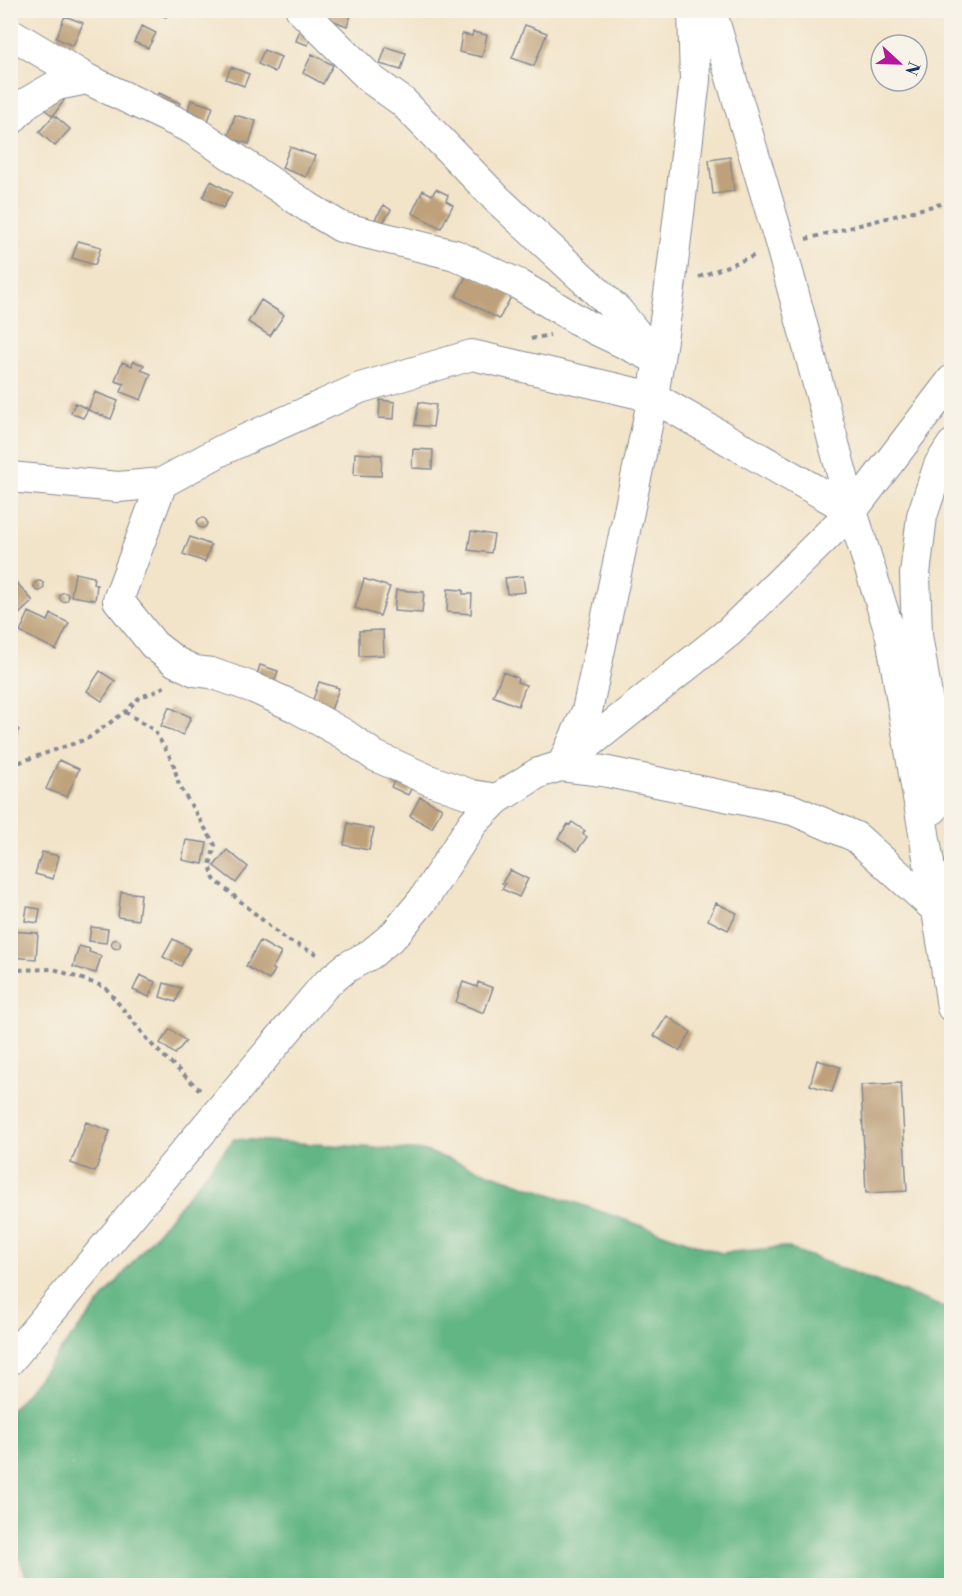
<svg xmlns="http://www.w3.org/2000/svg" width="962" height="1596" font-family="'Libre Bodoni',serif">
<rect width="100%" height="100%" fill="#f7f3e8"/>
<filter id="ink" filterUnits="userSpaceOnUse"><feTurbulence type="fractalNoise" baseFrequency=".0167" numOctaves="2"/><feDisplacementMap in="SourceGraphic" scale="12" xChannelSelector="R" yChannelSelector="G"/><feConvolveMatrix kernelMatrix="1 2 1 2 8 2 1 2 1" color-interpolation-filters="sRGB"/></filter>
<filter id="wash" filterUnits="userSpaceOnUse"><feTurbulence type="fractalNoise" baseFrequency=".008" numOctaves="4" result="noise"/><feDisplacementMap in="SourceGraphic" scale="24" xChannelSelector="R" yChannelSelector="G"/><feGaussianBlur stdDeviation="1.35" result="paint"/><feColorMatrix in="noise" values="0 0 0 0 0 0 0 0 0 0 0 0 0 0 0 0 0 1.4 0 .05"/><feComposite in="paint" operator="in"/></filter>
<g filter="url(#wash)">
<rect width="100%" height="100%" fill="#f2e4c9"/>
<path fill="#62b683" stroke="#3e7270" stroke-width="1.5" d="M234,1139L425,1151L721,1253L786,1247L951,1310V1585H30L11,1538V1411Z"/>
<g id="blocks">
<path fill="#bea17a" d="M149,10H168L166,17Z
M324,10H353L347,26L321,16Z
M65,16L83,23L73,46L56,38Z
M301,25L314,29L308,45L296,41Z
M525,25L547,33L534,66L512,58Z
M142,26L156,33L148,48L134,42Z
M473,32L487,35L482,57L459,52L462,34L472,36Z
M386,47L406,53L401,70L380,64Z
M264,50L281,57L275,72L258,64Z
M312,54L333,65L323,84L303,73Z
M231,67L249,74L244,86L226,79Z
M57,93L65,99L53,116L44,109Z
M159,93L180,103L173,118L152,108Z
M191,100L213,107L207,124L186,116Z
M54,115L70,129L55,146L39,132Z
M235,115L256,121L249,144L228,137Z
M290,147L315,156L306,177L282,168Z
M730,157L734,191L713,194L709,160Z
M211,181L232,193L223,208L203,197Z
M436,189L448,195L446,201L453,205L441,228L412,213L423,190L432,195Z
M384,205L391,210L382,224L375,219Z
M78,241L101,247L95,265L72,258Z
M468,272L512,295L499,319L456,296Z
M261,300L284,315L270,336L248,322Z
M133,361L144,365L141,370L151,374L141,400L121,392L124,384L115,381L122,362L132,366Z
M95,392L118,401L111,419L88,410Z
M380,400L395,402L394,419L379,418Z
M419,402L436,405L433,427L415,425Z
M75,403L88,409L83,418L71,413Z
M413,449L433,450L432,469L412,468Z
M355,453L382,455L381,476L354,475Z
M197 523a5 5 0 1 1 10 0a5 5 0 1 1-10 0Z
M471,531L494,535L491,553L468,550Z
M190,537L211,545L205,562L183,554Z
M75,573L94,577L93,584L97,585L95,600L71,596Z
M523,576L525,592L507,594L505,578Z
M364,579L390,587L380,616L355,608Z
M34 586a5 5 0 1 1 10 0a5 5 0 1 1-10 0Z
M17,583L33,601L18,615L10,607V589Z
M448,589L463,590V594H472L471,614L447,612Z
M396,590L424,592L422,613L394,611Z
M59.5 597a4.5 4.5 0 1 1 9 0a4.5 4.5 0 1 1-9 0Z
M29,612L48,621L51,614L69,623L56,650L20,632Z
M383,630L384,655L359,656V631Z
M260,665L278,671L272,689L254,684Z
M100,671L115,681L102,701L87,691Z
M503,672L518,678L517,682L526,685L518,706L493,696Z
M319,682L339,688L331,710L312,703Z
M169,707L191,717L183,735L161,726Z
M10,723L19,730L10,743Z
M59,760L79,769L67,797L46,789Z
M400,769L416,778L408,795L391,787Z
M420,797L442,808L432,828L410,816Z
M572,822L585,831L583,834L587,837L577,851L558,838L568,824L570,825Z
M348,823L374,829L369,850L344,845Z
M186,840L207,843L203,864L182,860Z
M227,850L248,867L236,883L214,866Z
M42,852L59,856L53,879L35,874Z
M510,870L528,879L519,897L502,889L505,884L502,883Z
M121,892L141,894L138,920L118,917Z
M716,903L737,913L728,930L708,920Z
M27,907L40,909L38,923L25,921Z
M91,927L108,929L106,943L89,941Z
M10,931L38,933L36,959L10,957Z
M173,939L190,948L181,966L163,957Z
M111.5 944a4.5 4.5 0 1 1 9 0a4.5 4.5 0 1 1-9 0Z
M260,941L281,953L272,969L275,970L269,980L246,966Z
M79,946L90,949L89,952L101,956L96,973L73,967Z
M140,975L155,982L149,997L133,990Z
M463,982L477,987L478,982L493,988L484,1013L456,1002Z
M164,983L181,988L176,1002L160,997Z
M667,1016L691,1032L680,1051L654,1036Z
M170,1029L186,1041L175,1054L160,1043Z
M817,1060L840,1067L832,1092L810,1085Z
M901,1083L907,1191L866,1193L861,1085Z
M86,1122L110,1131L95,1172L71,1163Z"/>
</g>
</g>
<g filter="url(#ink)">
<use href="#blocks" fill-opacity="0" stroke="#868a94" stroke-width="1.5"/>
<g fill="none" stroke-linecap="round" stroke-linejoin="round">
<defs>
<path id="street" d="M301,10L372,80L403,102L497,199L618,311L653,354
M711,10L781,246L852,511L891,636L944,953L952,1007
M10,33L87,79L192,129L308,207L341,227L455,255L518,284L586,325L659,360
M10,121L28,102L57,85L87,79
M10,477L118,487L162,483L224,449L360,388L472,355L653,397L852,511
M162,483L118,600L154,645L176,662L195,671L211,673L254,688L295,707L344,734L375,756L429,780L472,795L497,799
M564,761L587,711L653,397L670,288L695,80L693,10
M561,766L603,771L793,810L856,837L937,910
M933,809L936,752L917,635L915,574L922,516L939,465L952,445
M10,1360L324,986L347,967L371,954L394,935L423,900L473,823L497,799L538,773L561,766L729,632L852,511L952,380"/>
</defs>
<use href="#street" stroke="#868a94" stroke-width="32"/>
<path stroke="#868a94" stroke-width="4" stroke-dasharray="4.5 4.5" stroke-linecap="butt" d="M806,239L952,201
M699,277L756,255
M531,339L550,335
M125,712L154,730L173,762L179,785L215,845L210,865L214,879L285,939L319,955
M10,762H20L87,739L125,712L140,697L157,691L165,686
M10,970L54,969L105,987L154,1047L201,1091"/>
<use href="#street" stroke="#fff" stroke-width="30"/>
</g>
</g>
<rect width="962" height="1596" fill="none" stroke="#f7f3e8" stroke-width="36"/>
<g transform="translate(899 63) rotate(112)"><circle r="28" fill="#f7f3e8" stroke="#9fa5b1" stroke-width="1.5"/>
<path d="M0-4.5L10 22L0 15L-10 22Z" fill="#b5179e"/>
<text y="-9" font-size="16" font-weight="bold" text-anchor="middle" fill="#1b2f5e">N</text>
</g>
</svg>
